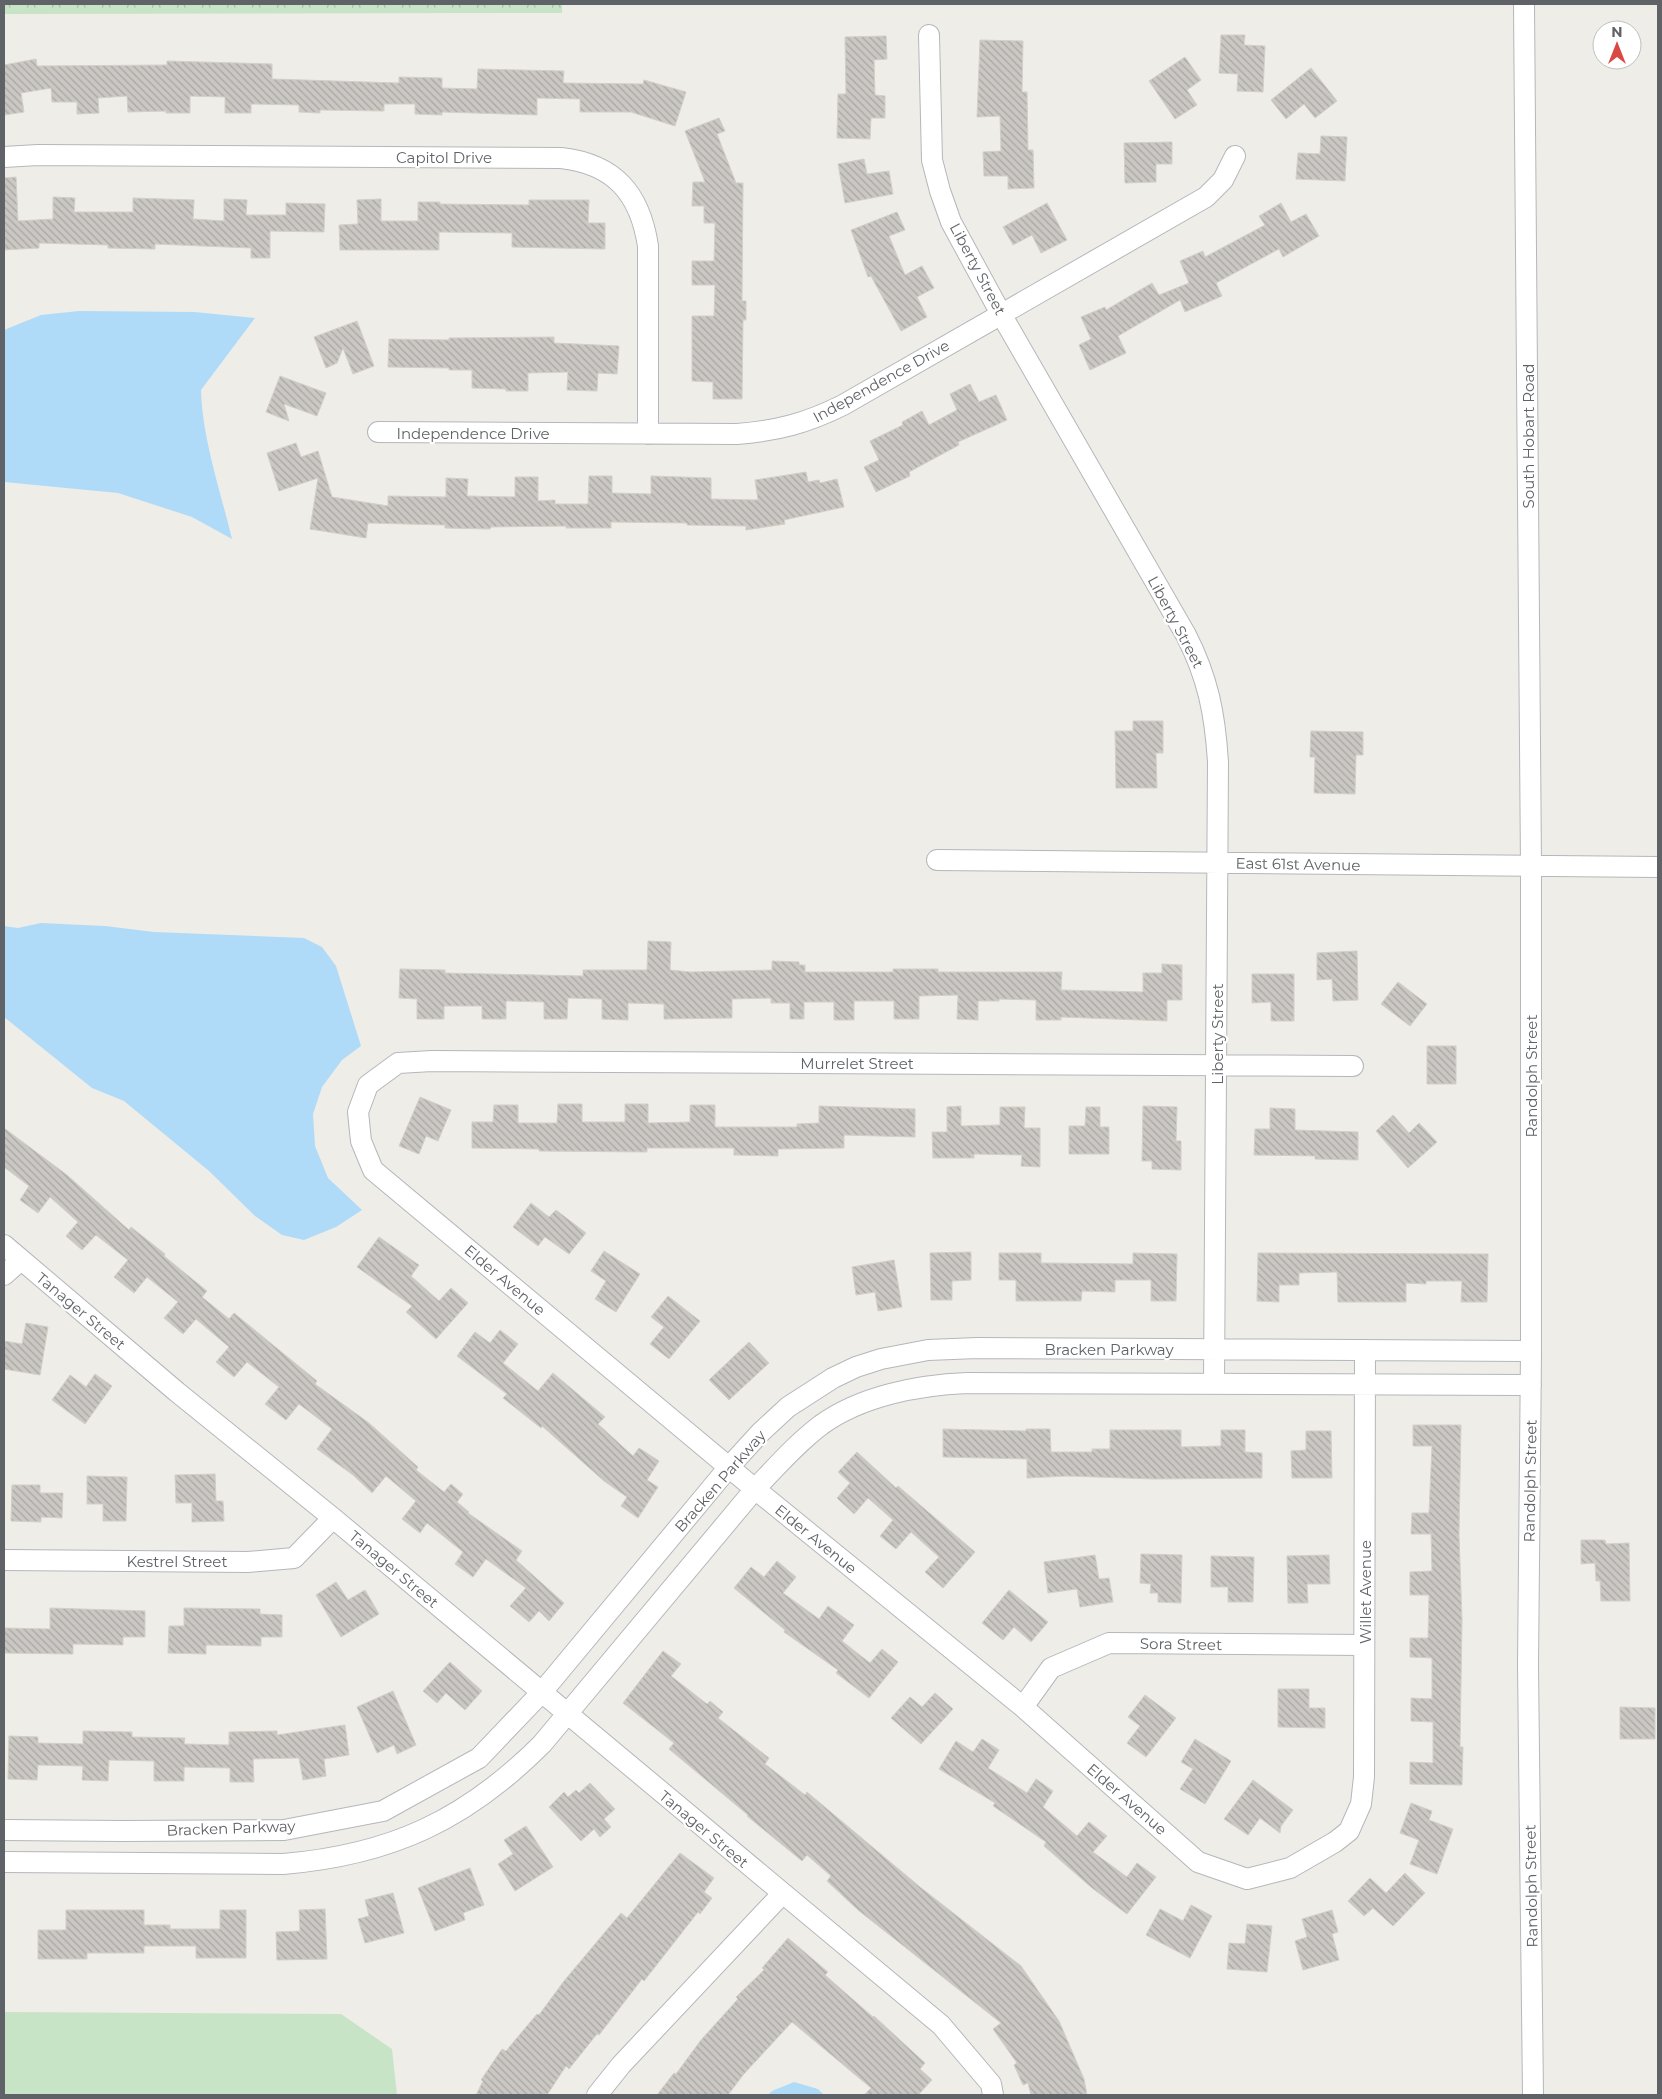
<svg xmlns="http://www.w3.org/2000/svg" width="1662" height="2099" font-family="Montserrat,sans-serif">
<defs>
<pattern id="forest-crowns" width="20" height="18" patternUnits="userSpaceOnUse" patternTransform="scale(1.25)"><rect width="20" height="18" fill="#c8e4c7"/><path d="M2 6a3 3 0 1 1 6 0M12 15a3 3 0 1 1 6 0" fill="none" stroke="#a6bca5"/></pattern>
<pattern id="building-back-hatch" width="6" height="6" patternUnits="userSpaceOnUse" patternTransform="scale(1.25)"><rect width="6" height="6" fill="#cbc8c4"/><path d="M-1 5l2 2M0 0l6 6M5-1l2 2" fill="none" stroke="#a8a6a3"/></pattern>
</defs>
<rect width="100%" height="100%" fill="#efede8"/>
<path fill="#c8e4c7" d="M4,2012L341,2014L392,2049L397,2095H4Z"/>
<path fill="url(#forest-crowns)" d="M4,4H562V13L4,14Z"/>
<path fill="#afdbf8" d="M79,311L195,312L255,318L201,390C202,437 221,493 232,539L192,517L118,493L4,482V330L41,315Z
M41,923L105,926L154,932L304,938L322,947L336,966L361,1046L342,1060L322,1087L313,1114L315,1146L328,1178L362,1210L336,1227L304,1240L282,1235L255,1216L209,1171L124,1101L92,1088L4,1017V926L18,928Z
M794,2082L818,2089L824,2095H768L772,2091Z"/>
<path fill="url(#building-back-hatch)" stroke="#d4cfc6" d="M1221,35H1245L1244,45L1265,46L1263,92L1237,91L1238,74L1219,73Z
M886,36L887,59L874,60L875,95L885,96V118H871L870,139L837,138L838,94H846L845,37Z
M980,40L1023,41L1022,92H1027L1028,150H1033L1034,188L1008,189V176H984L983,152L1001,151L1000,116L977,117Z
M1185,57L1201,80L1187,90L1197,105L1175,119L1149,81Z
M36,59L37,66L167,65V61L272,64V79L399,83V77L442,78V88L477,89L478,69L564,71L563,83L643,84L644,80L686,92L675,126L631,112H580V99L537,98V115L442,112V115L415,114V104H384V111L320,110V113L299,112V105L251,104V113H225V97L190,96V113H166V111L128,112L127,96L98,98L99,113L77,114V102H52L51,88L21,93L24,112L4,115V65Z
M1311,68L1337,101L1315,118L1304,104L1286,119L1271,100Z
M719,118L725,131L717,134L736,183H743L742,301H746V320H743L742,399H713V382L692,381V316H714L715,285H692V261H714L715,223H704V206H692L693,182H705L685,131Z
M1321,136L1347,137L1345,181L1296,179L1298,153L1320,154Z
M1172,142V164H1156V182L1125,183L1124,143Z
M864,159L867,174L889,171L893,194L845,203L838,164Z
M16,177L18,221L53,219V197L75,198L74,212H133V198L194,200L193,219L224,221V199L247,200L246,215H286V203L325,204L324,232L270,231V258H251V248L155,244V249L108,248V245L39,243V248L4,250V178Z
M381,199V221H418V202H440V204L529,205V200H589L588,223H605V249L512,247V233L439,232V250H340L339,225L358,224L357,200Z
M1047,203L1067,240L1041,253L1032,235L1013,245L1003,227Z
M1281,203L1291,222L1306,214L1319,236L1283,257L1279,249L1216,283L1222,296L1185,312L1180,300L1118,336L1126,353L1090,370L1079,345L1091,339L1081,317L1105,307L1106,310L1152,283L1159,295L1189,283L1180,261L1203,251L1205,257L1265,225L1259,216Z
M897,212L905,230L889,236L905,275L922,266L934,288L917,297L927,317L901,331L871,276L868,277L851,230Z
M357,321L374,366L353,374L343,348L337,363L326,368L314,337Z
M554,337V343L619,346L617,374L598,373L597,391L567,390L568,372L528,373V391H506V389L472,388V370H449V368L388,367L389,339L449,340V338Z
M280,376L326,393L317,416L284,404L289,421L266,412Z
M970,384L979,402L996,395L1007,420L958,442L959,445L909,472L910,476L876,492L864,467L879,460L870,441L903,425L902,422L922,411L929,425L957,410L950,394Z
M296,443L301,457L318,451L332,497L388,506V496L446,497V478L468,479L467,496L515,497V477H538V501L555,500V504H588L589,476H612V493L651,494V476L711,478V499L758,500L755,480L806,472L808,482L819,480L820,483L837,479L844,507L784,520L785,524L746,530V526L687,525V523L611,522V528H566V526L491,527L490,529L445,528V525L368,523L366,538L310,529L318,478L279,491L267,453Z
M1133,721H1163V753H1156L1157,788H1116L1115,731H1133Z
M1311,731L1363,732V755H1356L1355,794L1314,793L1315,757H1310Z
M648,941L671,942L670,970L690,972L772,970V961L799,962V965H805V972H893V969H938V972H1062L1061,990L1143,992V973H1162V964L1182,965V1000H1167V1021L1061,1017V1020H1036V1000L999,999V1001H978V1020L957,1019L958,995L919,996V1019H894V1001H854V1020H834V1002H804V1019H790V1003H771V998L732,999V1018L664,1019V1004L628,1003V1020L602,1019V999L568,998L567,1019H544V1002L506,1001V1019H482V1006H444V1019H417V999L399,998L400,969L445,970V973L583,976V970H647Z
M1357,951L1358,1000L1333,1001L1332,979L1317,980V953Z
M1252,974H1294V1021H1271V1002L1252,1003Z
M1398,982L1427,1004L1410,1026L1381,1004Z
M1427,1046H1456V1084H1427Z
M420,1097L451,1110L438,1141L426,1136L419,1154L399,1146Z
M558,1104H582V1122H625V1104H648V1123L690,1122V1105H715V1127H797V1124L819,1123V1106L915,1109V1137L844,1135V1148L778,1149V1156L734,1155V1148H647V1152L539,1151V1149L472,1148V1122H493L494,1105H518V1123H557Z
M961,1106V1126L1000,1125V1107H1025L1024,1128H1040V1167L1021,1166L1022,1155L974,1154V1158H933L932,1132H947V1107Z
M1143,1106L1177,1107L1176,1141H1181V1170L1152,1169V1161H1142Z
M1086,1107H1100V1127H1109V1154H1069V1126H1085Z
M1270,1108L1295,1109V1130L1358,1132V1160L1315,1159V1156L1254,1155L1255,1129H1270Z
M1393,1115L1409,1133L1419,1123L1437,1142L1408,1168L1376,1131Z
M4,1128L67,1175L129,1230L131,1227L165,1254L164,1256L207,1291L202,1297L229,1319L234,1313L317,1381L315,1384L369,1423L418,1467L416,1470L444,1492L451,1484L463,1494L457,1502L469,1512L468,1513L522,1551L516,1560L564,1603L549,1621L539,1611L529,1622L510,1606L526,1588L486,1559L473,1577L455,1564L463,1552L427,1523L420,1533L402,1519L416,1501L386,1476L372,1493L353,1475L317,1449L332,1429L299,1404L286,1420L265,1404L279,1387L247,1362L234,1377L216,1362L229,1347L196,1319L183,1334L164,1318L178,1302L147,1277L134,1293L114,1277L128,1260L96,1235L82,1250L66,1236L78,1222L50,1197L38,1213L20,1200L29,1186L4,1167Z
M531,1203L549,1217L556,1210L586,1233L569,1254L545,1237L538,1246L513,1227Z
M379,1237L419,1265L411,1276L439,1301L451,1288L468,1303L436,1339L406,1312L412,1306L357,1267Z
M604,1251L640,1274L616,1312L595,1299L606,1281L591,1271Z
M971,1252V1280L952,1281V1300H931L930,1253Z
M999,1253H1041V1263L1133,1264V1253L1177,1254L1176,1301H1151V1280H1115V1292L1082,1291L1081,1301H1016V1280H999Z
M1258,1253L1488,1254L1487,1302H1461L1462,1281H1426V1284L1406,1283V1302H1338L1337,1272L1299,1273V1285H1279V1302L1257,1301Z
M894,1260L902,1307L878,1311L875,1292L856,1295L852,1267Z
M668,1296L700,1321L669,1359L650,1344L664,1327L651,1317Z
M26,1323L48,1327L40,1375L4,1369V1341L22,1344Z
M500,1330L518,1344L503,1363L538,1391L553,1373L605,1417L598,1424L633,1456L639,1448L659,1461L647,1480L658,1487L638,1518L621,1506L627,1497L604,1481L542,1426L541,1428L503,1398L507,1394L457,1356L475,1332L490,1343Z
M749,1342L769,1363L729,1400L709,1380Z
M95,1374L112,1386L85,1424L52,1400L70,1375L86,1387Z
M1413,1425H1461L1459,1535L1462,1620L1460,1747H1463L1462,1785L1410,1784V1762L1433,1763V1722L1411,1721V1698L1432,1699V1658L1410,1657V1638H1428L1429,1595H1410V1572L1432,1571L1431,1534H1411L1412,1513H1429L1432,1446H1413Z
M943,1429L1026,1431V1429H1050L1051,1452H1092V1449H1110V1430H1181V1447L1221,1446V1430H1245V1452L1262,1453V1478L1154,1479L1067,1476L1027,1478V1459L943,1457Z
M1306,1431H1331L1332,1478H1292L1291,1451L1306,1450Z
M857,1452L896,1488L898,1486L975,1552L943,1588L925,1572L939,1557L911,1532L896,1549L880,1536L893,1520L868,1498L854,1514L837,1498L850,1483L838,1472Z
M215,1474L216,1501H223L224,1521L192,1522V1503H176L175,1475Z
M87,1476L127,1477L126,1521H103V1504H87Z
M12,1485H40V1493H63L62,1518L41,1517V1522L11,1521Z
M1581,1540H1605L1606,1544L1629,1543L1630,1601H1601L1600,1581H1596L1595,1563L1581,1564Z
M1141,1554L1182,1555L1181,1603L1158,1602V1593H1150L1151,1584L1140,1583Z
M1095,1555L1099,1579L1109,1578L1113,1602L1080,1607L1077,1589L1048,1593L1044,1562Z
M1329,1555L1330,1584H1307L1308,1603H1288L1287,1556Z
M1211,1556L1254,1557L1253,1602H1228V1587H1211Z
M777,1561L796,1577L783,1593L819,1619L828,1606L854,1625L842,1641L870,1663L882,1649L898,1662L869,1698L836,1673L838,1670L784,1632L785,1630L734,1588L751,1567L764,1577Z
M336,1582L348,1600L365,1590L379,1614L341,1637L316,1595Z
M1009,1590L1048,1622L1031,1642L1014,1627L1003,1640L982,1623Z
M50,1608L145,1611V1637H123V1645L73,1644V1654L4,1653V1628L50,1629Z
M184,1608L260,1609V1614L282,1615V1637H261V1646L206,1645V1654L168,1653L169,1626H184Z
M663,1651L681,1664L671,1676L707,1704L710,1701L723,1712L718,1718L769,1758L765,1764L805,1795L807,1792L920,1887L1021,1966L1059,2021L1084,2079L1087,2095H1031L1028,2083L1023,2085L1014,2065L1017,2063L993,2029L1001,2023L858,1910L827,1881L831,1876L807,1855L802,1861L747,1816L748,1815L669,1749L674,1743L623,1703Z
M450,1662L482,1691L465,1710L446,1693L437,1703L423,1691Z
M1278,1689H1309V1708H1325V1728L1278,1727Z
M393,1691L416,1745L397,1754L394,1745L377,1753L357,1707Z
M935,1693L953,1709L921,1744L891,1718L910,1697L922,1707Z
M1145,1695L1176,1718L1146,1757L1127,1743L1140,1726L1128,1717Z
M1620,1707L1655,1708V1739H1620Z
M345,1725L349,1755L324,1759L326,1776L303,1780L299,1758L253,1759L254,1782H230V1768L184,1767V1781H154V1761L109,1760L108,1781L82,1780L83,1766L38,1765L37,1780L8,1779L9,1736L38,1737V1743L83,1744V1731L132,1732V1737L185,1738L184,1744L229,1745V1732L277,1731V1735Z
M982,1739L999,1750L988,1768L1027,1793L1036,1779L1053,1791L1043,1807L1077,1836L1089,1822L1107,1836L1093,1852L1127,1877L1137,1863L1156,1877L1127,1914L1092,1888L1044,1846L1046,1842L993,1806L995,1803L939,1769L956,1741L973,1752Z
M1195,1739L1231,1761L1205,1804L1180,1789L1193,1769L1181,1762Z
M1253,1780L1293,1810L1281,1826L1280,1833L1260,1818L1248,1835L1224,1819Z
M590,1783L615,1809L604,1819L611,1827L600,1837L594,1829L581,1841L549,1807L564,1792L568,1797L576,1790L579,1793Z
M1411,1803L1432,1811L1429,1820L1453,1829L1437,1874L1410,1864L1419,1840L1400,1833Z
M526,1826L553,1867L515,1891L498,1864L513,1854L504,1840Z
M680,1853L714,1878L704,1892L712,1898L700,1914L698,1912L644,1981L642,1979L599,2035L597,2034L569,2069L566,2066L547,2095H476L483,2081L481,2080L502,2049L506,2051L537,2014L539,2015L564,1981L621,1913L627,1918Z
M470,1868L484,1905L463,1913L465,1920L435,1931L418,1888Z
M1405,1873L1425,1893L1393,1926L1373,1908L1364,1916L1348,1901L1370,1878L1386,1893Z
M393,1893L404,1933L365,1943L358,1919L369,1916L365,1900Z
M1191,1905L1212,1916L1190,1958L1146,1935L1160,1909L1183,1921Z
M325,1909L327,1959L277,1960L276,1932L300,1931L299,1910Z
M66,1910H144V1925H170V1929H220V1910H246V1958H196V1946H144V1953H87V1959H38V1930H66Z
M1332,1910L1338,1932L1332,1934L1339,1960L1303,1970L1295,1941L1307,1937L1302,1919Z
M1247,1924L1272,1926L1267,1972L1227,1969L1229,1943L1245,1944Z
M788,1938L828,1972L825,1975L873,2017L874,2016L925,2063L920,2069L932,2080L918,2095H864L871,2088L792,2022L743,2075L728,2095H657L674,2073L676,2074L701,2040L738,1999L736,1997L764,1970L762,1968Z"/>
<g fill="none" stroke-linecap="round" stroke-linejoin="round">
<defs>
<path id="minor" d="M1524,4L1531,867V1351L1528,1666L1533,2095
M929,35L932,160L940,191L951,222L1001,314L1186,635C1208,678 1215,714 1218,762L1214,1383
M4,157L38,155L561,158C615,164 640,194 648,246V434
M378,432L737,434C777,431 807,423 843,405L1206,197L1223,180L1235,156
M937,860L1658,867
M1353,1066L432,1061L398,1063L368,1085L358,1112L361,1141L373,1170L755,1489L1023,1707L1198,1862L1247,1879L1290,1868L1335,1842L1349,1831L1361,1804L1364,1777L1365,1350
M4,1245L177,1392L333,1518L941,2025L991,2084L993,2095
M4,1275L21,1260
M4,1560L248,1562L294,1558L333,1518
M1023,1707L1051,1668L1109,1643L1364,1645
M4,1830L122,1831L284,1830L383,1811L479,1758L542,1692L729,1467L761,1432L788,1407L833,1378L856,1367L881,1359L928,1350L977,1348L1531,1351
M4,1862L283,1864C391,1855 466,1820 542,1744L755,1489C776,1467 796,1444 821,1425C861,1396 918,1385 967,1383L1531,1385
M597,2095L621,2065L782,1894"/>
</defs>
<use href="#minor" stroke="#b4b7bb" stroke-width="22"/>
<use href="#minor" stroke="#fff" stroke-width="20"/>
</g>
<g text-anchor="middle" dominant-baseline="central" stroke-width="4.5" stroke-linejoin="round" paint-order="stroke">
<g font-size="15" fill="#5f6266" stroke="#fff">
<text x="444" y="157">Capitol Drive</text>
<text transform="translate(978 269) rotate(62)">Liberty Street</text>
<text transform="translate(881 381) rotate(-29)">Independence Drive</text>
<text x="473" y="433">Independence Drive</text>
<text transform="translate(1528 436) rotate(-90)">South Hobart Road</text>
<text transform="translate(1176 622) rotate(62)">Liberty Street</text>
<text transform="translate(1298 864) rotate(1)">East 61st Avenue</text>
<text transform="translate(1217 1034) rotate(-90)">Liberty Street</text>
<text x="857" y="1063">Murrelet Street</text>
<text transform="translate(1531 1076) rotate(-90)">Randolph Street</text>
<text transform="translate(505 1280) rotate(40)">Elder Avenue</text>
<text transform="translate(81 1311) rotate(40)">Tanager Street</text>
<text x="1109" y="1349">Bracken Parkway</text>
<text transform="translate(720 1481) rotate(-49)">Bracken Parkway</text>
<text transform="translate(1530 1481) rotate(-89)">Randolph Street</text>
<text transform="translate(816 1539) rotate(39)">Elder Avenue</text>
<text x="177" y="1561">Kestrel Street</text>
<text transform="translate(394 1569) rotate(40)">Tanager Street</text>
<text transform="translate(1365 1592) rotate(-90)">Willet Avenue</text>
<text transform="translate(1181 1644) rotate(1)">Sora Street</text>
<text transform="translate(1127 1799) rotate(41)">Elder Avenue</text>
<text transform="translate(231 1828) rotate(-2)">Bracken Parkway</text>
<text transform="translate(704 1829) rotate(40)">Tanager Street</text>
<text transform="translate(1531 1886) rotate(-91)">Randolph Street</text>
</g>
</g>
<rect width="1662" height="2099" fill="none" stroke="#5f6266" stroke-width="10"/>
<g transform="translate(1617 45)"><circle r="24" fill="#ffffff" stroke="#bfc0c2"/>
<path d="M0-4L9 19L0 12L-9 19Z" fill="#da4843"/>
<text y="-8" font-size="14" font-weight="bold" text-anchor="middle" fill="#5f6266">N</text>
</g>
</svg>
